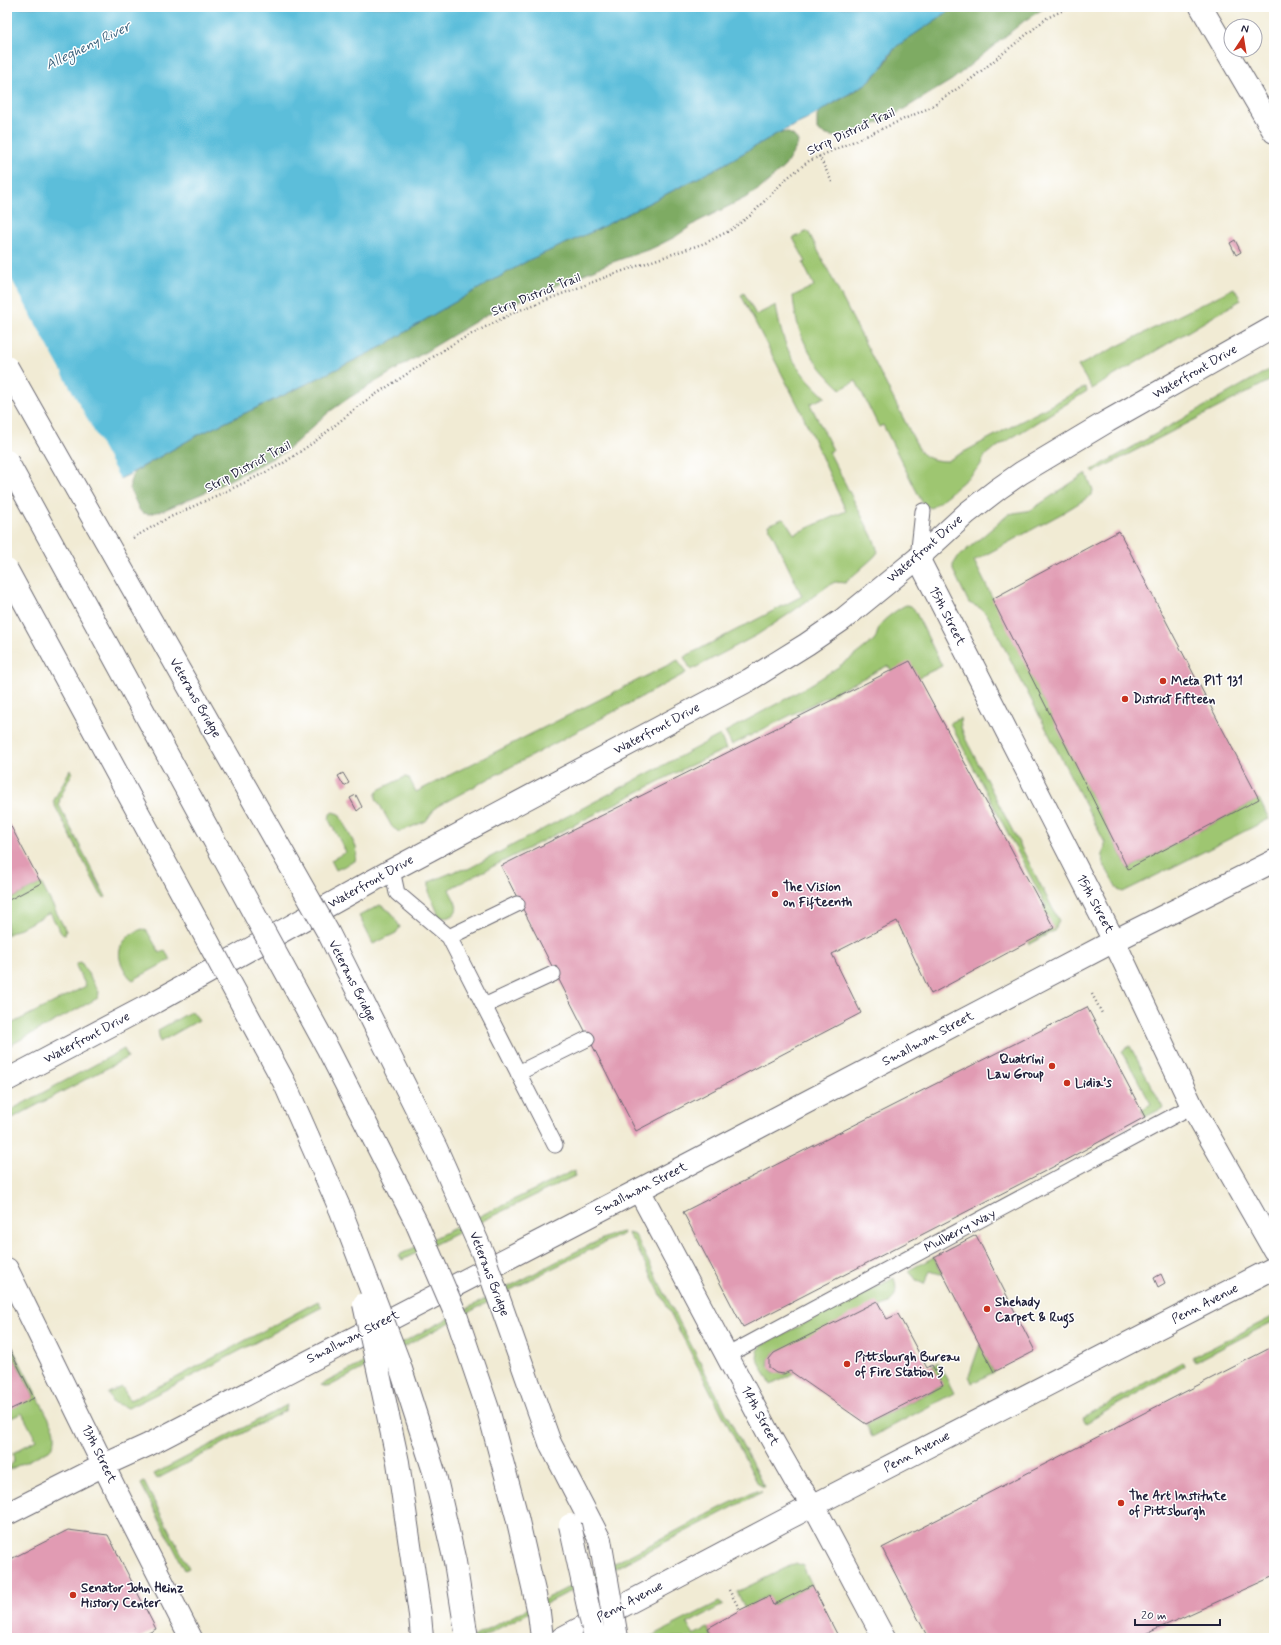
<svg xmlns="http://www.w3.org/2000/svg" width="1281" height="1645" font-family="Mynerve,sans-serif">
<rect width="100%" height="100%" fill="#fff"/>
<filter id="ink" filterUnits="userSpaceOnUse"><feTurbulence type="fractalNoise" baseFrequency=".025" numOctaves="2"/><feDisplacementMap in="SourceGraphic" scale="8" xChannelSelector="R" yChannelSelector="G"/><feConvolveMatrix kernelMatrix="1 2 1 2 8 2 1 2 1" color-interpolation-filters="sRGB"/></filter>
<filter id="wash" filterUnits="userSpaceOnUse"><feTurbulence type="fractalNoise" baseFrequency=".012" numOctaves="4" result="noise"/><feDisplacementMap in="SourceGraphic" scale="16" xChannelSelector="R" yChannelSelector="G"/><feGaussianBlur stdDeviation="0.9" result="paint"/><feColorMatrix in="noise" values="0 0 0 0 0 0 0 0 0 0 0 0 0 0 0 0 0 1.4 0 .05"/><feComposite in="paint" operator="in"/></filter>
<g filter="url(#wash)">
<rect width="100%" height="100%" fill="#f1ebd4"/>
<path fill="#9ec671" stroke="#607456" d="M808,231L920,451C927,459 936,461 947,461L1085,387L1087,391L989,452C983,456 983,462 979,467C974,473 936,505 931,508L926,506L922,502L883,425L879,427L856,381L841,389C812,362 796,337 793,296L814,286L803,263L806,262L793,238Z
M1234,288L1241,300L1092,389L1078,366Z
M744,293L756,315L776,305C782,346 794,369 825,397L810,404L833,450L829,452L874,540L878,552L874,557L845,583L835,582L829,585L789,614L757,635L691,670L684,657L802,596L768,525L782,519L785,520L794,534L846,511L800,409L741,295Z
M1274,367V381L1273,379L1094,472L1092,470Z
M1086,473L1093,490L1092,495L1061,514L974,561L1128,869L1259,799L1269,819L1123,892L1118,890L1103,863C1101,857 1105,850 1105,843L988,616L980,608L969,603L953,570V565L958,557L1009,514L1031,510Z
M906,605L911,606L914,609L942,666L909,682L897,683L890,668L887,666L732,745L725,732C776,704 829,678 874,640C878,635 877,630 880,625C884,619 899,608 906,605Z
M678,660L686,673L436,807L426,821L399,832L392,827L376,798V794L378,790L405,777L409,778L416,792Z
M960,718L961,727L965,738L1059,921L1054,931L1029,944L1018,921L1046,906L950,723Z
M720,735L726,749L687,767L449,889C453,900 464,910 449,917C445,918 443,918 439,916L429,892V882L458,870L468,869Z
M70,770L72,773L60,798L59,805L106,897L105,898L101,895L53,802Z
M333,812L339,814L356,847L357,853L355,861L336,870L331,860L346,852L329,820L330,814Z
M41,883L66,931L65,934L61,933L50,913L7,935V901Z
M380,905L391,912L400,927L396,933L373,944L359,916Z
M142,929L147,931L160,953L165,950L170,960L133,980C128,977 125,971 122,965C114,948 126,935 142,929Z
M81,962L99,992L98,998L7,1047V1026L86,986L76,966L78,963Z
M192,1011L199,1020L160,1042L158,1030Z
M1130,1046L1163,1108L1145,1117L1141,1110L1151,1104L1122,1051Z
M124,1049L128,1057L7,1121V1112Z
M575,1170V1176L402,1260L399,1255Z
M623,1232L622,1235L616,1237L543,1273L328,1387L321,1385L579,1250L613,1234Z
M628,1233L635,1235L639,1243L764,1487L758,1484L635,1244L629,1236Z
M934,1257L942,1273L940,1274L930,1271L924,1284L917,1281L909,1270Z
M894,1278C897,1288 897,1296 889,1303L774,1353L769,1359L768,1365L773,1372L784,1374L790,1371L794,1373L771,1385L757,1358L758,1351L762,1345Z
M318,1301L322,1307L179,1383L128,1408L112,1402L108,1393L122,1387L130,1400L176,1378Z
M1274,1316V1321L1195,1362L1192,1358Z
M7,1338L54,1428C56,1437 56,1444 49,1450L7,1471L14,1461L13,1453L36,1440L22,1413L7,1420V1411L34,1397L7,1344Z
M980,1344L994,1372L972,1383L969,1376Z
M938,1362L954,1393L872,1437L866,1424L942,1386L932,1365Z
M1182,1362L1184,1366L1086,1423L1083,1418Z
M287,1405L286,1410L157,1479L154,1474Z
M144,1482L189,1568L185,1570L141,1484Z
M756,1491L762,1492L480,1638H471L728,1504Z
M796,1563L803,1566L812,1585L773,1605L768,1596L745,1608L737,1592Z
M719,1602L723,1605L687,1624L693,1635L708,1628L712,1637L710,1638L650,1637Z"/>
<path fill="#7eab63" stroke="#50664f" d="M955,7H1046L1024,21L952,80L886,120L841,137C833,137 823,135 817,130V116L820,111C841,99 866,88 881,69C887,62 891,53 897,46Z
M786,132L793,135L798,141L797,146L785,166L761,188L745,198L697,222L675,237L653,248L610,263L488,314L349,398L329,412L294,444L283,453L210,490L164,510L149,514L142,513L139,509L130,489V482L134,472L196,436L286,394L383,346L436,313L529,260L596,230L721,166L778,133Z"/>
<path fill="#5cbeda" stroke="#3f708a" d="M7,7H955L897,46L890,54L881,69L867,83L806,120L778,133L721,166L596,230L529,260L436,313L383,346L286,394L196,436L128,475L7,532Z"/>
<path fill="#f1ebd4" d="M7,271L121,481L7,534Z"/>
<g id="blocks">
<path fill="#e19bb3" d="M1235,240L1241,252L1236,255L1230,243Z
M1119,531L1259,799L1128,869L992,599Z
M910,661L1054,928L931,994L897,921L832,954L861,1013L636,1131L501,866Z
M343,773L349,783L344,786L338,776Z
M356,795L362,807L357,811L350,798Z
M7,819L41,883L7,901Z
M1087,1007L1145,1117L1051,1168L743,1327L683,1212Z
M976,1235L1035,1351L994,1372L934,1257Z
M1161,1274L1165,1283L1158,1287L1154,1278Z
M877,1301L887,1319L898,1314L927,1368L932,1365L943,1385L866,1424L790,1371L784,1374L776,1373L769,1368V1359L774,1353Z
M7,1344L34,1398L7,1411Z
M1274,1346V1576L1137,1638H928L882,1548Z
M68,1530L108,1535L156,1629L139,1638H7V1561Z
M812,1585L839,1638H710L712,1637L708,1628L740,1610L769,1596L773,1605Z"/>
</g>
</g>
<g filter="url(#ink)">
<use href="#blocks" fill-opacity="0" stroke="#6a6871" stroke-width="1"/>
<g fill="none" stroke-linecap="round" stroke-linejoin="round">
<defs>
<path id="lane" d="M918,558L923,511
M392,870L397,893L449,937L555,1145
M449,937L517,904
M484,1006L553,974
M518,1073L587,1039
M728,1355L1192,1106"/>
<path id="street" d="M918,558L1114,941L1192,1106L1274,1250
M7,1080L155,1002L392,870L749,680L807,644L842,620L918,558L967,513L998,489L1021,473L1108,421L1274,327
M639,1190L767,1431L796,1482L814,1506L884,1638
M7,1269L116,1491L191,1638"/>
<path id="secondary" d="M1201,7L1274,132
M7,1514L104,1465L148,1445L639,1190L1114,941L1274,861
M562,1638L785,1520L1274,1268"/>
<path id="highway" d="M456,1315L488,1409L517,1517L539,1613L542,1638
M550,1443L600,1540"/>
</defs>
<use href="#lane" stroke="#6a6871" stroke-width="17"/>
<use href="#street" stroke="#6a6871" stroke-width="24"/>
<use href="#secondary" stroke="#6a6871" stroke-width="24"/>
<use href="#highway" stroke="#6a6871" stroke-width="24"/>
<path stroke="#6a6871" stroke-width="2.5" stroke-dasharray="1 3" stroke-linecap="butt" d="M819,156L833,184
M133,538L166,519L246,482L282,464L317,440L361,404L456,342L515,312L611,275L705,243L729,231L751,215L787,178L809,161L929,108L970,80L1047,18L1070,7
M1092,994L1103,1015
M729,1590L740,1610"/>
<use href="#lane" stroke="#fff" stroke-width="15"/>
<use href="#street" stroke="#fff" stroke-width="22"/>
<use href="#secondary" stroke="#fff" stroke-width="22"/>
<use href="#highway" stroke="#fff" stroke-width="22"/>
<defs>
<path id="highway-bridge" d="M7,367L329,934L436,1148L483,1254L550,1443
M7,461L328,1049L416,1222L456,1315
M7,570L284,1082L341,1211L398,1360L435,1475L455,1562L467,1638
M364,1304L398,1462L420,1615L422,1638
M570,1525L595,1638
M600,1540L617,1638"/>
</defs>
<use href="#highway-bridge" stroke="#6a6871" stroke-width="24" stroke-linecap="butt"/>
<use href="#highway-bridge" stroke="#fff" stroke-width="22"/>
</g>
</g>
<g fill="#c8321e" stroke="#fff" stroke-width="1.5">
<circle cx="1163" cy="681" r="4"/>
<circle cx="1125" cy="699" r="4"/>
<circle cx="775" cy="894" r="4"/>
<circle cx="1052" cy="1066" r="4"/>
<circle cx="1067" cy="1083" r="4"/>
<circle cx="987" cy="1309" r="4"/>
<circle cx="847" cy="1364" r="4"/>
<circle cx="1121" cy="1503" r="4"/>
<circle cx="73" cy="1595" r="4"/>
</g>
<g text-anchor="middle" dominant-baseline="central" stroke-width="3" stroke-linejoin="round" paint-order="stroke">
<g font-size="13" fill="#22223b" stroke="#fff">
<text transform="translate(851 132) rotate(-25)">Strip District Trail</text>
<text transform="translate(536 295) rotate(-22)">Strip District Trail</text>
<text transform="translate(1195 372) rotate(-30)">Waterfront Drive</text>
<text transform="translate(248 467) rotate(-28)">Strip District Trail</text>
<text transform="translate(925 549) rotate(-41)">Waterfront Drive</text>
<text transform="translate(947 616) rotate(63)">15th Street</text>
<text transform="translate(195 698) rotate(60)">Veterans Bridge</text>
<text transform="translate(657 729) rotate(-28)">Waterfront Drive</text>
<text transform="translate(371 882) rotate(-29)">Waterfront Drive</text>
<text transform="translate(1095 904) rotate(62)">15th Street</text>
<text transform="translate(352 981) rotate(63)">Veterans Bridge</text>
<text transform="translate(87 1038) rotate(-28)">Waterfront Drive</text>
<text transform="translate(928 1039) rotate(-28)">Smallman Street</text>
<text transform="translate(641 1189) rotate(-27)">Smallman Street</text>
<text transform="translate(960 1231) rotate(-28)">Mulberry Way</text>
<text transform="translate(489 1274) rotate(69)">Veterans Bridge</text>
<text transform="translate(1205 1304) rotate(-27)">Penn Avenue</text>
<text transform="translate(353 1337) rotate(-27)">Smallman Street</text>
<text transform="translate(760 1416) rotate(62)">14th Street</text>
<text transform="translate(917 1452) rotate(-28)">Penn Avenue</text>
<text transform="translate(99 1454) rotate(64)">13th Street</text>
<text transform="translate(630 1602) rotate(-28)">Penn Avenue</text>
</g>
<g font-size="13" font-weight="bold" fill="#22223b" stroke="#fff" text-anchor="start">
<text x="1171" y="681">Meta PIT 131</text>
<text x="1133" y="699">District Fifteen</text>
<text x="783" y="887">The Vision<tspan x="783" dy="15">on Fifteenth</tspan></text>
<text x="1044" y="1059" text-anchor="end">Quatrini<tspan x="1044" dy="15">Law Group</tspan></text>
<text x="1075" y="1083">Lidia’s</text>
<text x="995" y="1302">Shehady<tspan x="995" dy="15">Carpet &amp; Rugs</tspan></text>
<text x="855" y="1357">Pittsburgh Bureau<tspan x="855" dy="15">of Fire Station 3</tspan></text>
<text x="1129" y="1496">The Art Institute<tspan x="1129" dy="15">of Pittsburgh</tspan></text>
<text x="81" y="1588">Senator John Heinz<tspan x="81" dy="15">History Center</tspan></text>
</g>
<g font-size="14" font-style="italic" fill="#39607b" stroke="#fff">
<text transform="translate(88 46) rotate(-26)">Allegheny River</text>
</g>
</g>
<rect width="1281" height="1645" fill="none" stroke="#fff" stroke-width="24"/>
<g transform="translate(1243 38) rotate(12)"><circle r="19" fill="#ffffff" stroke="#a7a7b1"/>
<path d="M0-3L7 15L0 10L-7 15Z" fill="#c8321e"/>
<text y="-6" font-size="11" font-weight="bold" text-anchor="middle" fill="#22223b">N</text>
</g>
<path d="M1135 1619v6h85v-6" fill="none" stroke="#22223b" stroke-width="2"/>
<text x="1141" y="1619" font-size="12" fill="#22223b" stroke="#ffffff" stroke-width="3" paint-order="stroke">20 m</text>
</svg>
